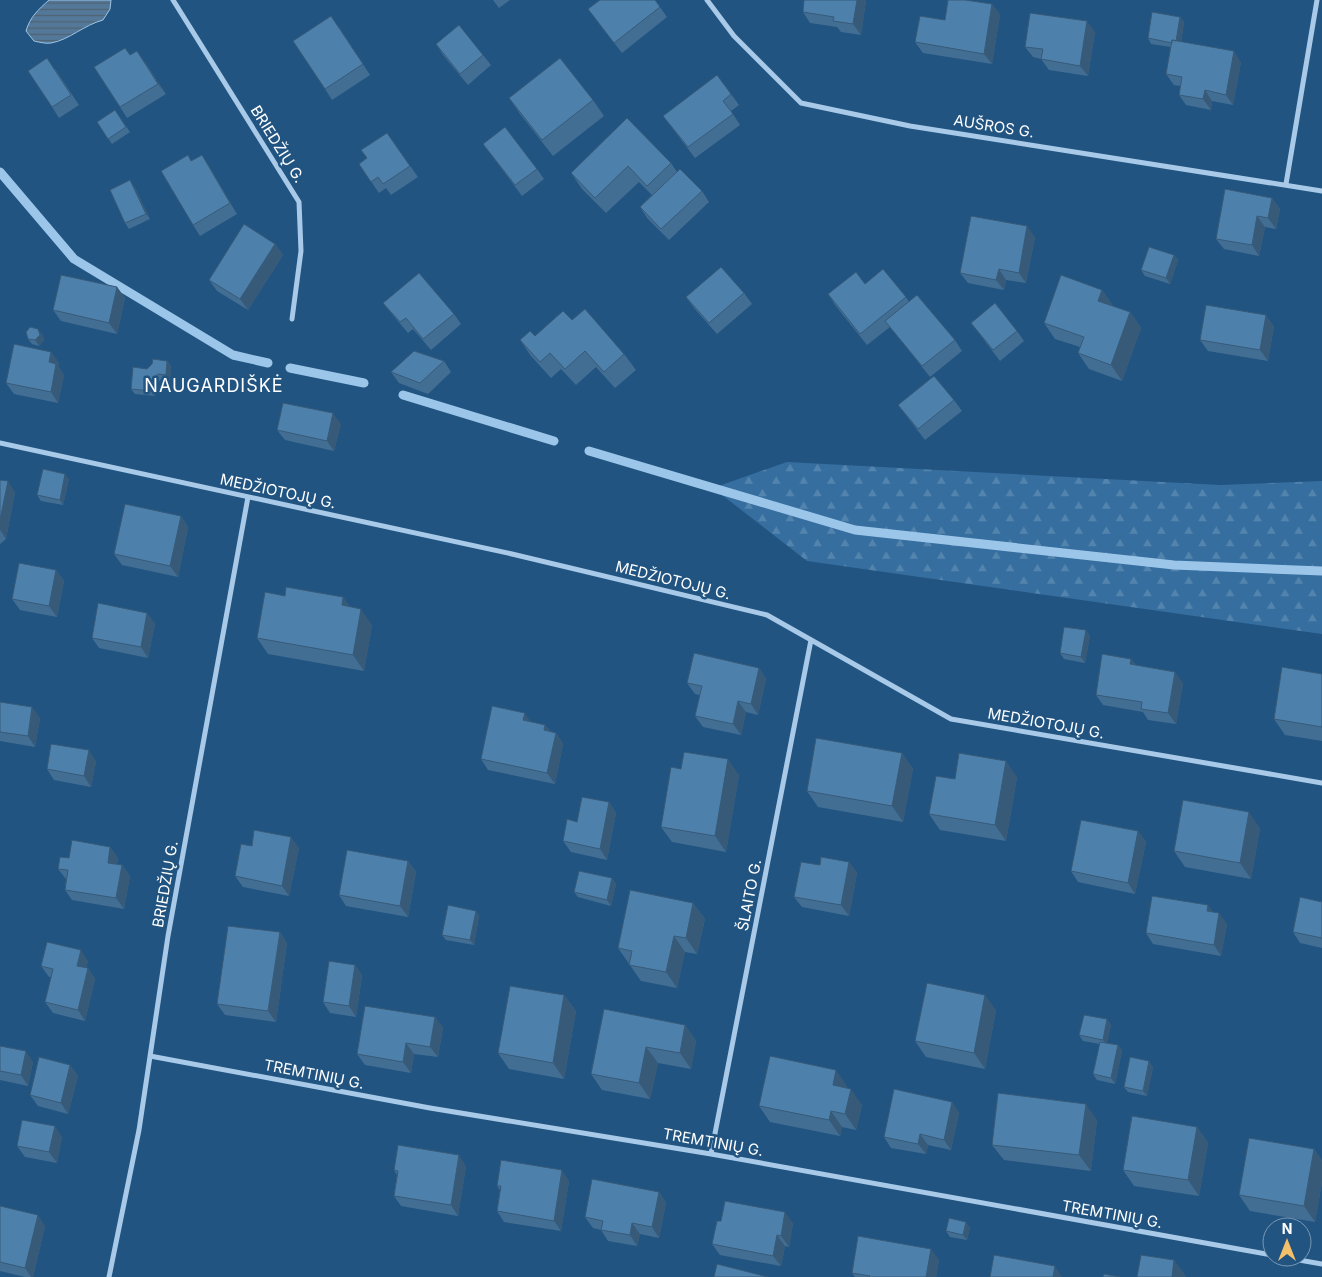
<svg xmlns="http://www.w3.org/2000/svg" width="1322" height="1277" font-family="Inter,sans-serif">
<defs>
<pattern id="forest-firs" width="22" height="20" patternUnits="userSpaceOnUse" patternTransform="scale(1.25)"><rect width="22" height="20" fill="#356e9f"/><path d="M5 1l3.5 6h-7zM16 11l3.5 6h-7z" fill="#5384ad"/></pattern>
<pattern id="water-rules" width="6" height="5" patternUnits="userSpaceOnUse" patternTransform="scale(1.25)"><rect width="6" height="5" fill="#547899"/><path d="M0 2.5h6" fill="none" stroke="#506272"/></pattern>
</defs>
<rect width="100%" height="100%" fill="#215481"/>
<path fill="url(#forest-firs)" d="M787,462L1220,485L1322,481V634L807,561L713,488Z"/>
<path fill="url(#water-rules)" stroke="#9cc6e9" d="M49,0H111L110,9L103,20C84,25 69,40 51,43C46,44 39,42 34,41L26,31C30,17 38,10 49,0Z"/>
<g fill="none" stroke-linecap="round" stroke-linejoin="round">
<path stroke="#9cc6e9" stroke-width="9" d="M0,172L74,259L233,355L268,363
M290,368L364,383
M403,395L554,441
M589,451L855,530L1174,565L1322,571"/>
<path stroke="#a8cae8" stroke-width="5" d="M173,0L299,202L301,251L292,319
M707,0L734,36L801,103L910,126L1322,191
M1286,184L1317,0
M0,443L512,554L767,615L951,719L1322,783
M150,1056L430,1108L711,1154L1272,1255
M711,1154L811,640
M1282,1257L1322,1264
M109,1277L139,1130L168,936L248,497"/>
</g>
<path fill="#436e94" d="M493,0H510L499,8Z
M655,0L667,17L622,53L588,9Z
M804,0H866L861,35L841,32L837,27L810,23L803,12Z
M992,4L1000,15L992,64L923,53L915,42Z
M1180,17L1184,22L1181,42L1241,62L1233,105L1212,101L1211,110L1186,105L1179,95L1181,86L1174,85L1166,74L1171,47L1151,44L1148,38Z
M339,27L370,75L332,100L325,89Z
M1095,32L1088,76L1049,70L1041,59L1033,57L1025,47Z
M436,44L483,55L491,65L468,85L443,55Z
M145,62L166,94L127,118L120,107Z
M55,69L79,105L59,118L52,107Z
M731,94L739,105L731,111L740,125L695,158L663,116Z
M509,98L593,100L604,116L553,156L520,114Z
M115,110L130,132L112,144L97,122Z
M627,118L671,163L677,172L702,191L709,202L669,240L647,218L640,207L652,195L639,182L606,213L582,189L571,173Z
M387,133L418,177L391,195L386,188L379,193L359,164L367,158Z
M483,144L537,169L544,179L522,196Z
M202,155L209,166L237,214L200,236L193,225L192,161Z
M134,186L150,219L129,229L125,223Z
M1272,198L1280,209L1276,229L1265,227L1259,256L1224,249L1216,239Z
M1035,237L1026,283L1006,280L1004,290L968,283L960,273Z
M275,244L283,255L248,310L217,291L209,280Z
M1174,255L1178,260L1170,284L1145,276L1141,270Z
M865,284L906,297L909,302L955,340L962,351L930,377L890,327L867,345L835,305L828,294Z
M117,287L125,298L117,334L61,321L53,310Z
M1102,290L1113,306L1130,312L1141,328L1122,381L1089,369L1078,353L1080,347L1055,339L1044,323Z
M744,293L752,304L717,334L694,308L686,297Z
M383,303L454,314L461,324L431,350L413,329L408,333L391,313Z
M572,320L624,354L636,370L615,388L596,367L576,385L561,369L551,378L531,356L520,340L535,336Z
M971,323L1017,331L1024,341L1000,361Z
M1274,326L1268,361L1208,351L1200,340Z
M42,334L44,340L39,346L32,344L28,339Z
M51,352L59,363L58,366L64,375L58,403L14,394L6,383Z
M167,361L171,366L170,380L161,379L156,385L155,396L135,394L131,389L147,369Z
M444,361L451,372L428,394L399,383L391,372Z
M954,400L962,411L925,440L898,405Z
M341,424L334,451L285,440L277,430Z
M69,479L63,505L41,501L37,495Z
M0,480L15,492L6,539L0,544Z
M181,516L188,527L178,577L122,565L114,554Z
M56,570L64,581L57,617L20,610L12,599Z
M285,596L343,597L350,607L372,625L364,671L268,654L257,638Z
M155,623L148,658L99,648L92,638Z
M1086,630L1090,636L1085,663L1064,659L1060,653Z
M1131,659L1136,665L1183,683L1176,724L1148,720L1143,712L1103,705L1096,695Z
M759,668L766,679L758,715L746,712L741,735L703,727L695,716L700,695L695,694L687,683Z
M1322,674V741L1285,735L1274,719Z
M0,702L40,718L35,747L0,741Z
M531,722L545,725L550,731L556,733L563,744L555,784L488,770L481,759Z
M902,753L913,769L903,822L818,807L807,791Z
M96,761L91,787L54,780L47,769Z
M739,775L726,852L672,842L661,827Z
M1017,777L1006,841L940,830L929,814L955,779Z
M609,802L616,813L607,860L571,852L563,841Z
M1260,828L1251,879L1185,867L1174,851Z
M1138,831L1146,842L1135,894L1078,882L1071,871Z
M252,846L299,848L289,896L243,887L235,876Z
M110,847L118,858L117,864L122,865L130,876L124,909L72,900L65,890L66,879L58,869L69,858Z
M408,861L416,872L408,917L346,906L339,895Z
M849,862L857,873L849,916L802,907L794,897Z
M612,878L616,884L611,906L578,897L574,892Z
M1322,902V948L1300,943L1293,932Z
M693,903L705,919L697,954L685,952L677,988L641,981L618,948Z
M476,911L479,916L474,945L446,940L442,935Z
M1213,912L1227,924L1221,956L1153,944L1146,933Z
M280,932L287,943L276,1022L225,1015L217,1004Z
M88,961L86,968H88L95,979L85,1021L53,1013L45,1002L51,977H49L41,966Z
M355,965L362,975L356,1017L330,1013L323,1002Z
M564,995L576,1011L564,1079L509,1069L498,1053Z
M996,1010L985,1069L926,1057L915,1041Z
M435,1017L443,1028L438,1057L414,1054L411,1073L365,1065L357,1054Z
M1107,1019L1111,1025L1107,1043L1118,1045L1122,1051L1115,1084L1097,1080L1093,1074L1100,1044L1083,1041L1079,1035Z
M685,1025L696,1041L691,1069L658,1063L650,1099L602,1090L591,1074Z
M0,1046L33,1062L28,1086L0,1080Z
M70,1065L78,1076L68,1114L38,1106L30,1095Z
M1153,1067L1147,1096L1128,1092L1124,1087Z
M847,1086V1088L862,1105L856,1130L842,1127L840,1136L770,1122L759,1106Z
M952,1102L959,1113L951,1150L928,1145L926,1154L891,1148L884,1137Z
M1097,1120L1091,1171L1004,1160L992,1145Z
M1197,1127L1208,1143L1199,1196L1134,1186L1123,1170Z
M62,1137L57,1163L25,1157L17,1146Z
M1314,1149L1322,1161V1182L1315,1222L1250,1211L1239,1195Z
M466,1166L458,1216L401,1206L394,1196L397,1175L394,1170Z
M569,1181L561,1231L504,1222L497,1211L500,1190L497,1186Z
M659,1192L666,1203L659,1238L640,1234L637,1246L608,1241L601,1230L593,1228L585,1217Z
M0,1206L45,1226L33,1277H25L0,1271Z
M721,1221L793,1223L789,1247L785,1246L781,1266L720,1255L712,1244Z
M970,1227L967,1240L950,1237L946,1231Z
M939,1260L936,1277H855L852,1273Z"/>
<path fill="#375a78" d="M857,0H866L861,35L853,24Z
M992,4L1000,15L992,64L984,54Z
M1180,17L1184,22L1180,49L1176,43Z
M1087,21L1095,32L1088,76L1080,66Z
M137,51L145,62L166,94L158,84Z
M1234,51L1241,62L1233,105L1226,95Z
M1205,90L1212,101L1211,110L1203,99Z
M202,155L209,166L237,214L230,203Z
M130,180L134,186L150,219L146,214Z
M1272,198L1280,209L1276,229L1268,218Z
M1257,216L1265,227L1259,256L1252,245Z
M1027,226L1035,237L1026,283L1019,273Z
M275,244L283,255L248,310L240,299Z
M1174,255L1178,260L1170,284L1166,278Z
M999,269L1006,280L1004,290L996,280Z
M117,287L125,298L117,334L109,323Z
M1102,290L1113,306L1109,317L1098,301Z
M1130,312L1141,328L1122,381L1111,365Z
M1266,315L1274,326L1268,361L1260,350Z
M38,329L42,334L44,340L39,346L35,340Z
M51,352L59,363L58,366L64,375L58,403L51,392L49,362Z
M167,361L171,366L170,380L166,375Z
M152,379L156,385L155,396L151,391Z
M333,413L341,424L334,451L327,441Z
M65,474L69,479L63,505L60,500Z
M8,481L15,492L6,539L0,530V520Z
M181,516L188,527L178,577L170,566Z
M56,570L64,581L57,617L49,606Z
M343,597L354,613L342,605Z
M361,609L372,625L364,671L353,655Z
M147,613L155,623L148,658L141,647Z
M1086,630L1090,636L1085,663L1081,657Z
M1131,659L1139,669L1130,664Z
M759,668L766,679L758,715L751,704Z
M1175,672L1183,683L1176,724L1168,713Z
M738,701L746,712L741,735L733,724Z
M32,707L40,718L35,747L28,736Z
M525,713L532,724L523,720Z
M545,725L553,736L544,730Z
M556,733L563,744L555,784L547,773Z
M89,750L96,761L91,787L84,776Z
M902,753L913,769L903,822L892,806Z
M728,759L739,775L726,852L715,836Z
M1006,761L1017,777L1006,841L995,825Z
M609,802L616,813L607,860L600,849Z
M1249,812L1260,828L1251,879L1240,863Z
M1138,831L1146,842L1135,894L1128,883Z
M291,837L299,848L289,896L282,886Z
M110,847L118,858L115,873L108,863Z
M408,861L416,872L408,917L400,906Z
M849,862L857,873L849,916L841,905Z
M122,865L130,876L124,909L116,898Z
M612,878L616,884L611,906L607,900Z
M693,903L705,919L697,954L686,938Z
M1208,905L1216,916L1207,911Z
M476,911L479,916L474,945L470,940Z
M1219,913L1227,924L1221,956L1214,945Z
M280,932L287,943L276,1022L268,1011Z
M674,936L685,952L677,988L666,972Z
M81,950L88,961L84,976L77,966Z
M355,965L362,975L356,1017L349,1006Z
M88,968L95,979L85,1021L78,1010Z
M564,995L576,1011L564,1079L553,1063Z
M985,995L996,1010L985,1069L974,1053Z
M435,1017L443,1028L438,1057L430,1047Z
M1107,1019L1111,1025L1107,1046L1103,1040Z
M685,1025L696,1041L691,1069L680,1053Z
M406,1043L414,1054L411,1073L403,1062Z
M1118,1045L1122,1051L1115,1084L1111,1078Z
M646,1047L658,1063L650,1099L639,1083Z
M26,1051L33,1062L28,1086L21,1075Z
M1149,1061L1153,1067L1147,1096L1143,1091Z
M70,1065L78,1076L68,1114L61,1103Z
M836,1070L847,1086L844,1101L833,1085Z
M851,1089L862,1105L856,1130L845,1114Z
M952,1102L959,1113L951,1150L944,1140Z
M1086,1104L1097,1120L1091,1171L1079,1155Z
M831,1111L842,1127L840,1136L829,1120Z
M55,1126L62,1137L57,1163L49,1152Z
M1197,1127L1208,1143L1199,1196L1188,1180Z
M920,1134L928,1145L926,1154L918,1144Z
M1314,1149L1322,1161V1182L1315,1222L1304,1206Z
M459,1155L466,1166L458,1216L451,1205Z
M562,1170L569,1181L561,1231L554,1221Z
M659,1192L666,1203L659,1238L652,1227Z
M785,1212L793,1223L789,1247L781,1236Z
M38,1215L45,1226L33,1277H31L25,1268Z
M966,1222L970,1227L967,1240L963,1235Z
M632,1223L640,1234L637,1246L630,1235Z
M777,1235L785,1246L781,1266L773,1256Z
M931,1249L939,1260L936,1277H926Z
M1174,1260L1186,1276L1185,1277H1172Z
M1055,1266L1062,1277H1053Z"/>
<path fill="#4e80ac" stroke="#375a78" d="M600,0H655L660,7L614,43L588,9Z
M804,0H857L853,24L833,21L834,17L803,12Z
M948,0H965L992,4L984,54L915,42L920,16L945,20Z
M1152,12L1180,17L1176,41L1172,40V43L1148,38Z
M1030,13L1087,21L1080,66L1041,59L1043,49L1025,47Z
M331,16L363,64L325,89L293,41Z
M459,25L483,55L460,74L436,44Z
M1172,40L1234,51L1226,95L1205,90L1203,99L1179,95L1182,77L1166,74Z
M125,48L130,55L137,51L158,84L120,107L94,67Z
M47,58L71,95L52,107L28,71Z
M560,58L593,100L542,140L509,98Z
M717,75L731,94L723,101L733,114L688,147L663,116Z
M115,110L126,127L108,139L97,122Z
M627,118L671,163L647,186L628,166L595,198L571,173Z
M505,127L537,169L515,185L483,144Z
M387,133L410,166L383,184L378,177L371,182L359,164L367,158L361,150Z
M188,155L191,161L202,155L230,203L193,225L161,171Z
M680,169L702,191L661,229L640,207Z
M130,180L146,214L125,223L110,190Z
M1225,189L1272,198L1268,218L1257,216L1252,245L1216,239Z
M971,216L1027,226L1019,273L999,269L996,280L960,273Z
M244,224L275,244L240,299L209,280Z
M1149,247L1174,255L1166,278L1141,270Z
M721,267L744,293L709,323L686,297Z
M883,269L906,297L860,334L828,294L856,272L865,284Z
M419,273L454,314L423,339L406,318L400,322L383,303Z
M61,275L117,287L109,323L53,310Z
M1061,275L1102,290L1098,301L1130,312L1111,365L1078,353L1084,337L1044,323Z
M917,295L955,340L922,366L885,321Z
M995,303L1017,331L993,350L971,323Z
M1206,305L1266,315L1260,350L1200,340Z
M585,309L624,354L604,372L585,351L565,369L550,353L540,362L520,340L530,331L535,336L563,311L572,320Z
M30,327L38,329L40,335L35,340L28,339L26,332Z
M14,344L51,352L49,362L56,364L51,392L6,383Z
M414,351L444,361L420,383L391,372Z
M153,359L167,361L166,375L158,374L152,379L151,391L131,389L133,367L147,369L152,364Z
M934,376L954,400L918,429L898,405Z
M283,403L333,413L327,441L277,430Z
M43,469L65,474L60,500L37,495Z
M0,480L8,481L0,520Z
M125,504L181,516L170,566L114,554Z
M19,563L56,570L49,606L12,599Z
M286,587L343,597L342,605L361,609L353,655L257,638L265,592L285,596Z
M98,603L147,613L141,647L92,638Z
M1064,627L1086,630L1081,657L1060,653Z
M694,653L759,668L751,704L738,701L733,724L695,716L702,686L687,683Z
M1102,654L1131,659L1130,664L1175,672L1168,713L1141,709L1142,702L1096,695Z
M1282,667L1322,674V727L1274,719Z
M0,702L32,707L28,736L0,732Z
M492,706L525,713L523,720L545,725L544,730L556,733L547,773L481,759Z
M816,738L902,753L892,806L807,791Z
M51,744L89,750L84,776L47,769Z
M684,752L728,759L715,836L661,827L671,767L681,769Z
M959,753L1006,761L995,825L929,814L936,776L955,779Z
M582,797L609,802L600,849L563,841L567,819L577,822Z
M1183,800L1249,812L1240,863L1174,851Z
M1081,820L1138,831L1128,883L1071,871Z
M254,830L291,837L282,886L235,876L241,844L252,846Z
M72,840L110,847L108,863L122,865L116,898L65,890L68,870L58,869L60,857L69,858Z
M347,850L408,861L400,906L339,895Z
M821,857L849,862L841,905L794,897L801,862L820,865Z
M579,871L612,878L607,900L574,892Z
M630,890L693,903L686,938L674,936L666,972L629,965L632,951L618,948Z
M1152,896L1208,905L1207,911L1219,913L1214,945L1146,933Z
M1300,897L1322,902V938L1293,932Z
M448,905L476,911L470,940L442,935Z
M228,926L280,932L268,1011L217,1004Z
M47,942L81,950L77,966L88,968L78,1010L45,1002L53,969L41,966Z
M329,961L355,965L349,1006L323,1002Z
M927,983L985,995L974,1053L915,1041Z
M510,986L564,995L553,1063L498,1053Z
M365,1006L435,1017L430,1047L406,1043L403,1062L357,1054Z
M604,1009L685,1025L680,1053L646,1047L639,1083L591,1074Z
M1084,1015L1107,1019L1103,1040L1079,1035Z
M1100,1042L1118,1045L1111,1078L1093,1074Z
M0,1046L26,1051L21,1075L0,1071Z
M770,1056L836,1070L833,1085L851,1089L845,1114L831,1111L829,1120L759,1106Z
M39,1057L70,1065L61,1103L30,1095Z
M1130,1057L1149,1061L1143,1091L1124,1087Z
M894,1089L952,1102L944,1140L920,1134L918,1144L884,1137Z
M998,1093L1086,1104L1079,1155L992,1145Z
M1132,1116L1197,1127L1188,1180L1123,1170Z
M22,1120L55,1126L49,1152L17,1146Z
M1249,1138L1314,1149L1304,1206L1239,1195Z
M398,1145L459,1155L451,1205L394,1196L398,1171L394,1170Z
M501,1160L562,1170L554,1221L497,1211L501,1186H497Z
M592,1179L659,1192L652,1227L632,1223L630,1235L601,1230L603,1221L585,1217Z
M725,1201L785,1212L781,1236L777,1235L773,1256L712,1244L717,1221H721Z
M0,1206L38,1215L25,1268L0,1262Z
M949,1218L966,1222L963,1235L946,1231Z
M858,1236L931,1249L926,1277H869L870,1276L852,1273Z
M994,1255L1055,1266L1053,1277H990Z
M1141,1255L1174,1260L1172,1277H1137Z
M717,1264L768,1277H714Z
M1104,1274L1120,1277H1103Z"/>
<g text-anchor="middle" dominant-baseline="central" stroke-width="5" stroke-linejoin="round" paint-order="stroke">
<g font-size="15" fill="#fff" stroke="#215481">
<text transform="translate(994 126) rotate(9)">AUŠROS G.</text>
<text transform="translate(278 144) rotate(58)">BRIEDŽIŲ G.</text>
<text transform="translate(278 491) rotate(12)">MEDŽIOTOJŲ G.</text>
<text transform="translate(673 580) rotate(14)">MEDŽIOTOJŲ G.</text>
<text transform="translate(1046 723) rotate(10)">MEDŽIOTOJŲ G.</text>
<text transform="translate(165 884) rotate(-80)">BRIEDŽIŲ G.</text>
<text transform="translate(749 895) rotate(-79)">ŠLAITO G.</text>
<text transform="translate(314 1074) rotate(11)">TREMTINIŲ G.</text>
<text transform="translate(713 1142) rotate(10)">TREMTINIŲ G.</text>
<text transform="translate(1112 1214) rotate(10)">TREMTINIŲ G.</text>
</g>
<g font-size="18" letter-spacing="1" fill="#fff" stroke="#215481">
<text x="214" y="385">NAUGARDIŠKĖ</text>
</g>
</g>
<g transform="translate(1287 1242)"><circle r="24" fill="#215481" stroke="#7a98b3"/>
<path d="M0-4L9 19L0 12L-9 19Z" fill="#f4c06a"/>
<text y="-8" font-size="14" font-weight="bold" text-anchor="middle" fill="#ffffff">N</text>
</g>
</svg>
